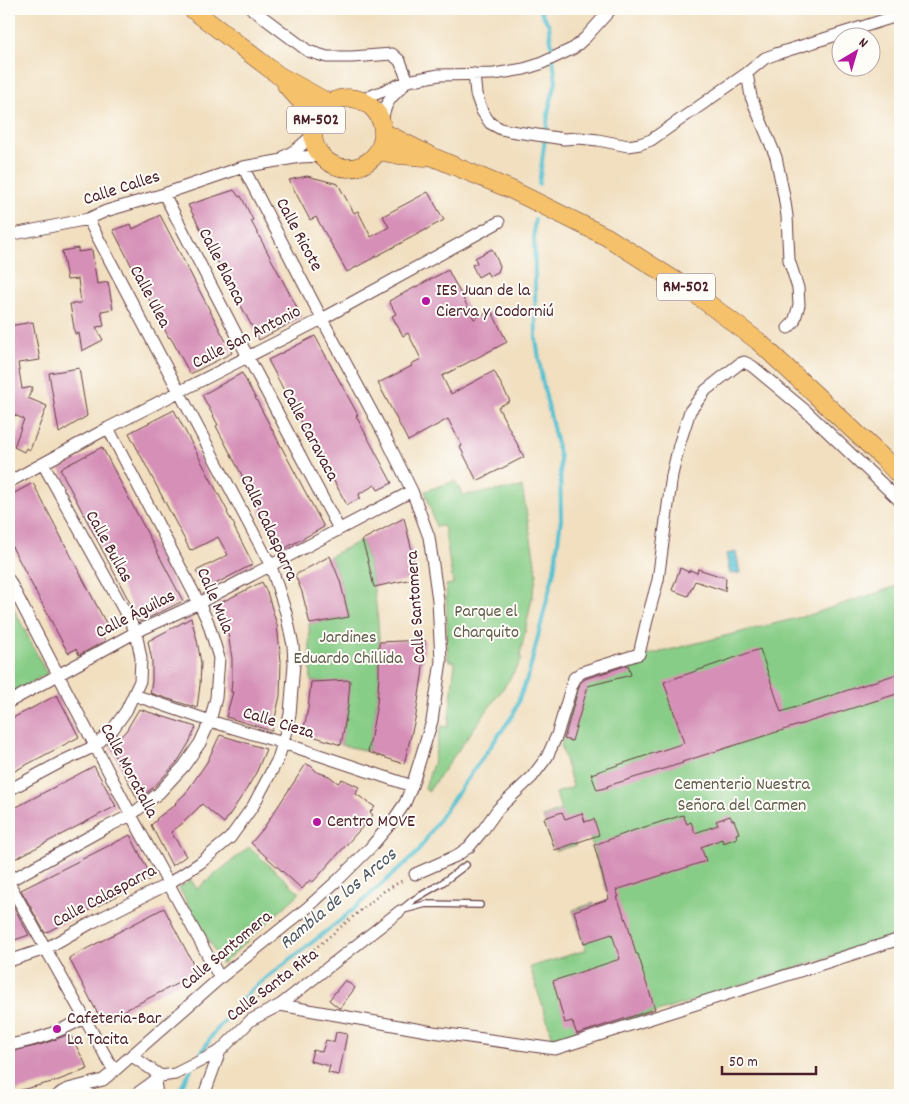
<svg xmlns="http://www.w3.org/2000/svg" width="909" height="1104" font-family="Dekko,sans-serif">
<rect width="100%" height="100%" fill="#fdfcf7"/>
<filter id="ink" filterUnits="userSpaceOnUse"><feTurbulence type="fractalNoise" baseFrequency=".02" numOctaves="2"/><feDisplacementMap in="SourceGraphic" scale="10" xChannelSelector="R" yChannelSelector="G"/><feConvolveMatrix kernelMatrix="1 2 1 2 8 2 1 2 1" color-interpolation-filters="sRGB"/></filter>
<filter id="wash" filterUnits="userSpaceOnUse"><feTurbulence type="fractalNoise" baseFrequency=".0096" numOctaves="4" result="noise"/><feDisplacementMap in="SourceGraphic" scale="20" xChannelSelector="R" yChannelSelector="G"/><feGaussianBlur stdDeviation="1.12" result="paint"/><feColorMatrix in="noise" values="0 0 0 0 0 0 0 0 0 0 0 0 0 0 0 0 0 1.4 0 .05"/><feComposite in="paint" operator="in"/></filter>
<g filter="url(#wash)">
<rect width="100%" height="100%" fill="#f1dfc0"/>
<path fill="#88cd87" stroke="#697659" d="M455,481L463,495L522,487L537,574L520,656L522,659L509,680L428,792L425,788L433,764L441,726L448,727L455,662L448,660L446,585L453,584L444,526L436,527L425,491Z
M362,540C383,608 385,682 368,751L341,745L348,706L350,681L311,682L309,623L310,624L349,617L340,581L330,556Z
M900,585V934L555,1045L530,967L586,950L573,910L594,903L596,909L611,904L588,832L573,836L576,845L555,851L543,817L561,810L556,793L573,787L561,746L578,682L584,676L646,662L645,656L809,615Z
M13,607L47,674L9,694V609Z
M249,847L300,893L222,964L179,888L191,880L197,889Z"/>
<path fill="#57c1d2" stroke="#50707e" d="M736,552L740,573L730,574L726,554Z"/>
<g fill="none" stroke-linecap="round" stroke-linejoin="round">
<path stroke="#57c1d2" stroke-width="4" d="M539,9L549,25L556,82L549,108L539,184
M198,1058L213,1034L251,990L342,919L417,853L444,812L513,715L529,673L554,571L561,519L560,458L542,379L536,339L534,226L535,219
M180,1095L182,1085L191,1070"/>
</g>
<g id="blocks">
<path fill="#d690b7" d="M307,176L338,184L354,213L358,211L371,237L389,227L383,216L428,192L444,220L347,272L316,217L310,220L289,180Z
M234,190L239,197L241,196L253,220L251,221L302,317L259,340L188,205Z
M160,215L232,353L190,374L173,342L170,337L169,338L113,230L131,224L133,229Z
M78,248V252L92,250L97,284L108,282L113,309L101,311L104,326L96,327L103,340L82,351L79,333L75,334L70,304L81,303L78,279L67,280L62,251Z
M492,249L500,266L498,272L489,276L487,272L478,277L472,265L477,263L475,258Z
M448,270L474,319L491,310L507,342L442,376L451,394L494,371L510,401L498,407L524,457L477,481L460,447L462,446L448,419L408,441L378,383L412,366L411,364L421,359L408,333L403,336L392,316L396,314L389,301Z
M33,322L40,360L18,363L22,389L33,387L28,398L47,406L30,450L26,448L24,452L14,447L24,419L9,413V326Z
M315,336L358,415L356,416L392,483L378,490L375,485L359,494L360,498L347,505L311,439L310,440L268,360Z
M79,368L87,416L59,433L49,373Z
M242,373L324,527L280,551L259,511L260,510L216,426L218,425L202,395Z
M174,410L228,512L227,513L235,526L234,527L253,564L206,589L196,571L228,555L218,537L192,550L191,549L190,550L129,433Z
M102,447L183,601L140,622L60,469Z
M33,483L110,631L102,635L105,641L79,655L76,649L68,653L9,541V496Z
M404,518L413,555L417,578L374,587L367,557L362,540Z
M330,556L340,581L349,617L310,624L302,592L295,575Z
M680,568L689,572L690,570L697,573L698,569L726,578L725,591L695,581L688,596L672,590Z
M262,582L267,592L277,625L281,661L280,696L272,731L226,717L233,692H231L232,679V658L228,634L218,604Z
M191,618L197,640L201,663L200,685L197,708L150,693L152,681V661L148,641Z
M425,640L422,676L416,715L404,764L368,752L377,704L379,677V642Z
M760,649L781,712L900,673V693L701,756L682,762L683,763L607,786L608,787L597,790L591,774L684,743L664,682Z
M628,665L631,675L588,686L572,741L564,739L580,683L585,679Z
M350,680L348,706L341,745L303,733L308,708L311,682Z
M57,695L79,737L9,774V720Z
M139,709L196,727L189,743L178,761L154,787L138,800L110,747L126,731Z
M220,735L266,749L257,771L246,790L224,823L202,804L183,823L171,832L186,856L172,866L151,825L157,820L156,819L176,804L175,803L185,794L194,781L207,762Z
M306,764L311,766L317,772L329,776L338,783L342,779L359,787L356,794L375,807L370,812L373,815L313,882L310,880L302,889L251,843L263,829Z
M94,766L116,806L9,862V811Z
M562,812L565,819L582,813L585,822L594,819L599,835L555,850L544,818Z
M683,815L687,824L691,822L695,833L718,825L716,821L730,816L732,820H734L739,833L736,834L737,838L723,843L722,839L701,847L706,861L616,890L619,897H617L628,925L636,954H638L643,970H642L655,1009L577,1034L572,1021L565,1023L553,981L620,959L612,934L584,943L574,911L609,899L594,845L632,831Z
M130,835L152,878L45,933L21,890Z
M9,898L29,935L9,942Z
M164,908L198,973L102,1022L69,958Z
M345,980L355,988L340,1008H339L329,1000Z
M336,1032L347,1034L339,1075L328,1073L330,1066L310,1061L313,1050L322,1052L326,1040L334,1042Z
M70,1034L88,1069L56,1081L9,1093V1052L40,1045Z"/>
</g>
</g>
<g filter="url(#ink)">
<use href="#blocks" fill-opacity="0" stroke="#633c41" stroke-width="1"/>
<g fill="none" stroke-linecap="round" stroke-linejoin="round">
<defs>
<path id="lane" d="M402,909L413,900L442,883L466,865
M400,911L426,904L480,905"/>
<path id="street" d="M252,9L308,51L327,57H352L392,54L400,61L408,81
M747,73L751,97L776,157L784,196L787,216L789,260L798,288L799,305L794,322L788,328
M474,74L476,94L482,111L490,123L501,129L510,131L564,139L579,138L598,140L628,146L640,144L651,140L747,73L765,58L776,54L900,15
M361,100L408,81L439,75L494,74L524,69L540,64L574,48L586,37L611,9
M382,122C385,103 389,99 403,86
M285,156L297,149L313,135
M164,194L248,357L339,529
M9,235L88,219L106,211L164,194L243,167L300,157L323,156
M9,482L108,428L322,319L499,222
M9,580L131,815L220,978
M134,695L210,721L283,743L412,786
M9,702L136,632L199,603L412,491
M9,790L61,762L95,746L113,729L126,711L140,681L141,658L136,632L43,464
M415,874L456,856L469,847L483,830L498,809L532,777L547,757L557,735L574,678L582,672L639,654L647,620L658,580L672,475L679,445L690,411L706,390L739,364L744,362L752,366L806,411L900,501
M9,881L105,828L131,815L159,793L184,766L200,743L210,721L216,698L219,658L208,622L199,603L108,428
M9,883L114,1071
M9,961L45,949L91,923L168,884L200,863L230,838L253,806L278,759L283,743L290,714L294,664L293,645L286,613L271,566L88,219
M280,1005L433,1032L555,1049L900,939
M9,1045C35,1041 61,1031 84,1018
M132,1056L161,1076
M155,1081L157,1095
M68,1089L103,1080L114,1071L220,978L307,908L339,879L370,848L392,822L405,803L412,786L432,721L441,661L438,600L429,537L412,491L387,440L322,319L243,167
M58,1095C68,1086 80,1087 91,1095
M135,1095L161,1076L175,1074L220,1051L251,1020L280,1005L400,911
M204,1095L220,1051"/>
<path id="primary" d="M192,9L278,75L329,103
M286,85L316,118
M313 133a35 35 0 1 1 70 0a35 35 0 1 1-70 0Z
M383,132L433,157L512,190L607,237L690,290L758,341L883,458L900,476
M378,151L399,155L425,157"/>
</defs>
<use href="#lane" stroke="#633c41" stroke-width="8"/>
<use href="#street" stroke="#633c41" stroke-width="13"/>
<use href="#primary" stroke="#633c41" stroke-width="19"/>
<path stroke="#633c41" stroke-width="2.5" stroke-dasharray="1 4" stroke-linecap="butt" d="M251,1006L264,991L384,891L405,879"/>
<use href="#lane" stroke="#fff" stroke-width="5.5"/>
<use href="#street" stroke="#fff" stroke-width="11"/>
<use href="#primary" stroke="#f5c16b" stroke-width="18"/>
</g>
</g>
<g fill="#b5179e" stroke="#fdfcf7" stroke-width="2">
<circle cx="426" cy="301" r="5"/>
<circle cx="317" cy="822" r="5"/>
<circle cx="57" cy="1029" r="5"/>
</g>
<g text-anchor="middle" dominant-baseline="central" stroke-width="4" stroke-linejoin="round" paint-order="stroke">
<g fill="#fdfcf7" stroke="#806168" stroke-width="1">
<rect x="287" y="106.5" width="58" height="27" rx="4"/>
<rect x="657" y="273.5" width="58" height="27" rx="4"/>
</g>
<g font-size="16" font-weight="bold" fill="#4a1f2b">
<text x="316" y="120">RM-502</text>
<text x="686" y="287">RM-502</text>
</g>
<g font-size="18" fill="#4a1f2b" stroke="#fdfcf7">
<text transform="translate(122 189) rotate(-18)">Calle Calles</text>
<text transform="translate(298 235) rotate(62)">Calle Ricote</text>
<text transform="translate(221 267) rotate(63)">Calle Blanca</text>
<text transform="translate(149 297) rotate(62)">Calle Ulea</text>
<text transform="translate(247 338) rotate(-27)">Calle San Antonio</text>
<text transform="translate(309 435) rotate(62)">Calle Caravaca</text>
<text transform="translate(268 528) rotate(65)">Calle Calasparra</text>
<text transform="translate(108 547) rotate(61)">Calle Bullas</text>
<text transform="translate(214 601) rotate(67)">Calle Mula</text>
<text transform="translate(417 607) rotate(-94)">Calle Santomera</text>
<text transform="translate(136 615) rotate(-27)">Calle Águilas</text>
<text transform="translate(278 724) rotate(17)">Calle Cieza</text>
<text transform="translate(128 771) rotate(62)">Calle Moratalla</text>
<text transform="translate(105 897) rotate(-28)">Calle Calasparra</text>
<text transform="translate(227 951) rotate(-40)">Calle Santomera</text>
<text transform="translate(273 986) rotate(-37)">Calle Santa Rita</text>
</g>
<g font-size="18" fill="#4a1f2b" stroke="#fdfcf7" text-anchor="start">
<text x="436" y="291">IES Juan de la<tspan x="436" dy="21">Cierva y Codorniú</tspan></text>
<text x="327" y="822">Centro MOVE</text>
<text x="67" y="1019">Cafeteria-Bar<tspan x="67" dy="21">La Tacita</tspan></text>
</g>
<g font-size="18" fill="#605c4b" stroke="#fdfcf7">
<text x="486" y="612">Parque el<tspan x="486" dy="21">Charquito</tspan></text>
<text x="348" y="638">Jardines<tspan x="348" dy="21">Eduardo Chillida</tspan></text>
<text x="742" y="785">Cementerio Nuestra<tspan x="742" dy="21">Señora del Carmen</tspan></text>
</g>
<g font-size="19" font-style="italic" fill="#4f5865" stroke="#fdfcf7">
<text transform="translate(339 900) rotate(-40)">Rambla de los Arcos</text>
</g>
</g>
<rect width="909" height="1104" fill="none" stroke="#fdfcf7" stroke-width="30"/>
<g transform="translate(856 52) rotate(38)"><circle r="24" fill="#fdfcf7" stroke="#b5a4a5"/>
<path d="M0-4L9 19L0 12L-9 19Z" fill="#b5179e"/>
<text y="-8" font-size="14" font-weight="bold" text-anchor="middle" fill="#4a1f2b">N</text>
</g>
<path d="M722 1066v8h94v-8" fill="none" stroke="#4a1f2b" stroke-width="2.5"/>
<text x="729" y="1066" font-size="15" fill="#4a1f2b" stroke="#fdfcf7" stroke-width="4" paint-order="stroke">50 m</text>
</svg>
